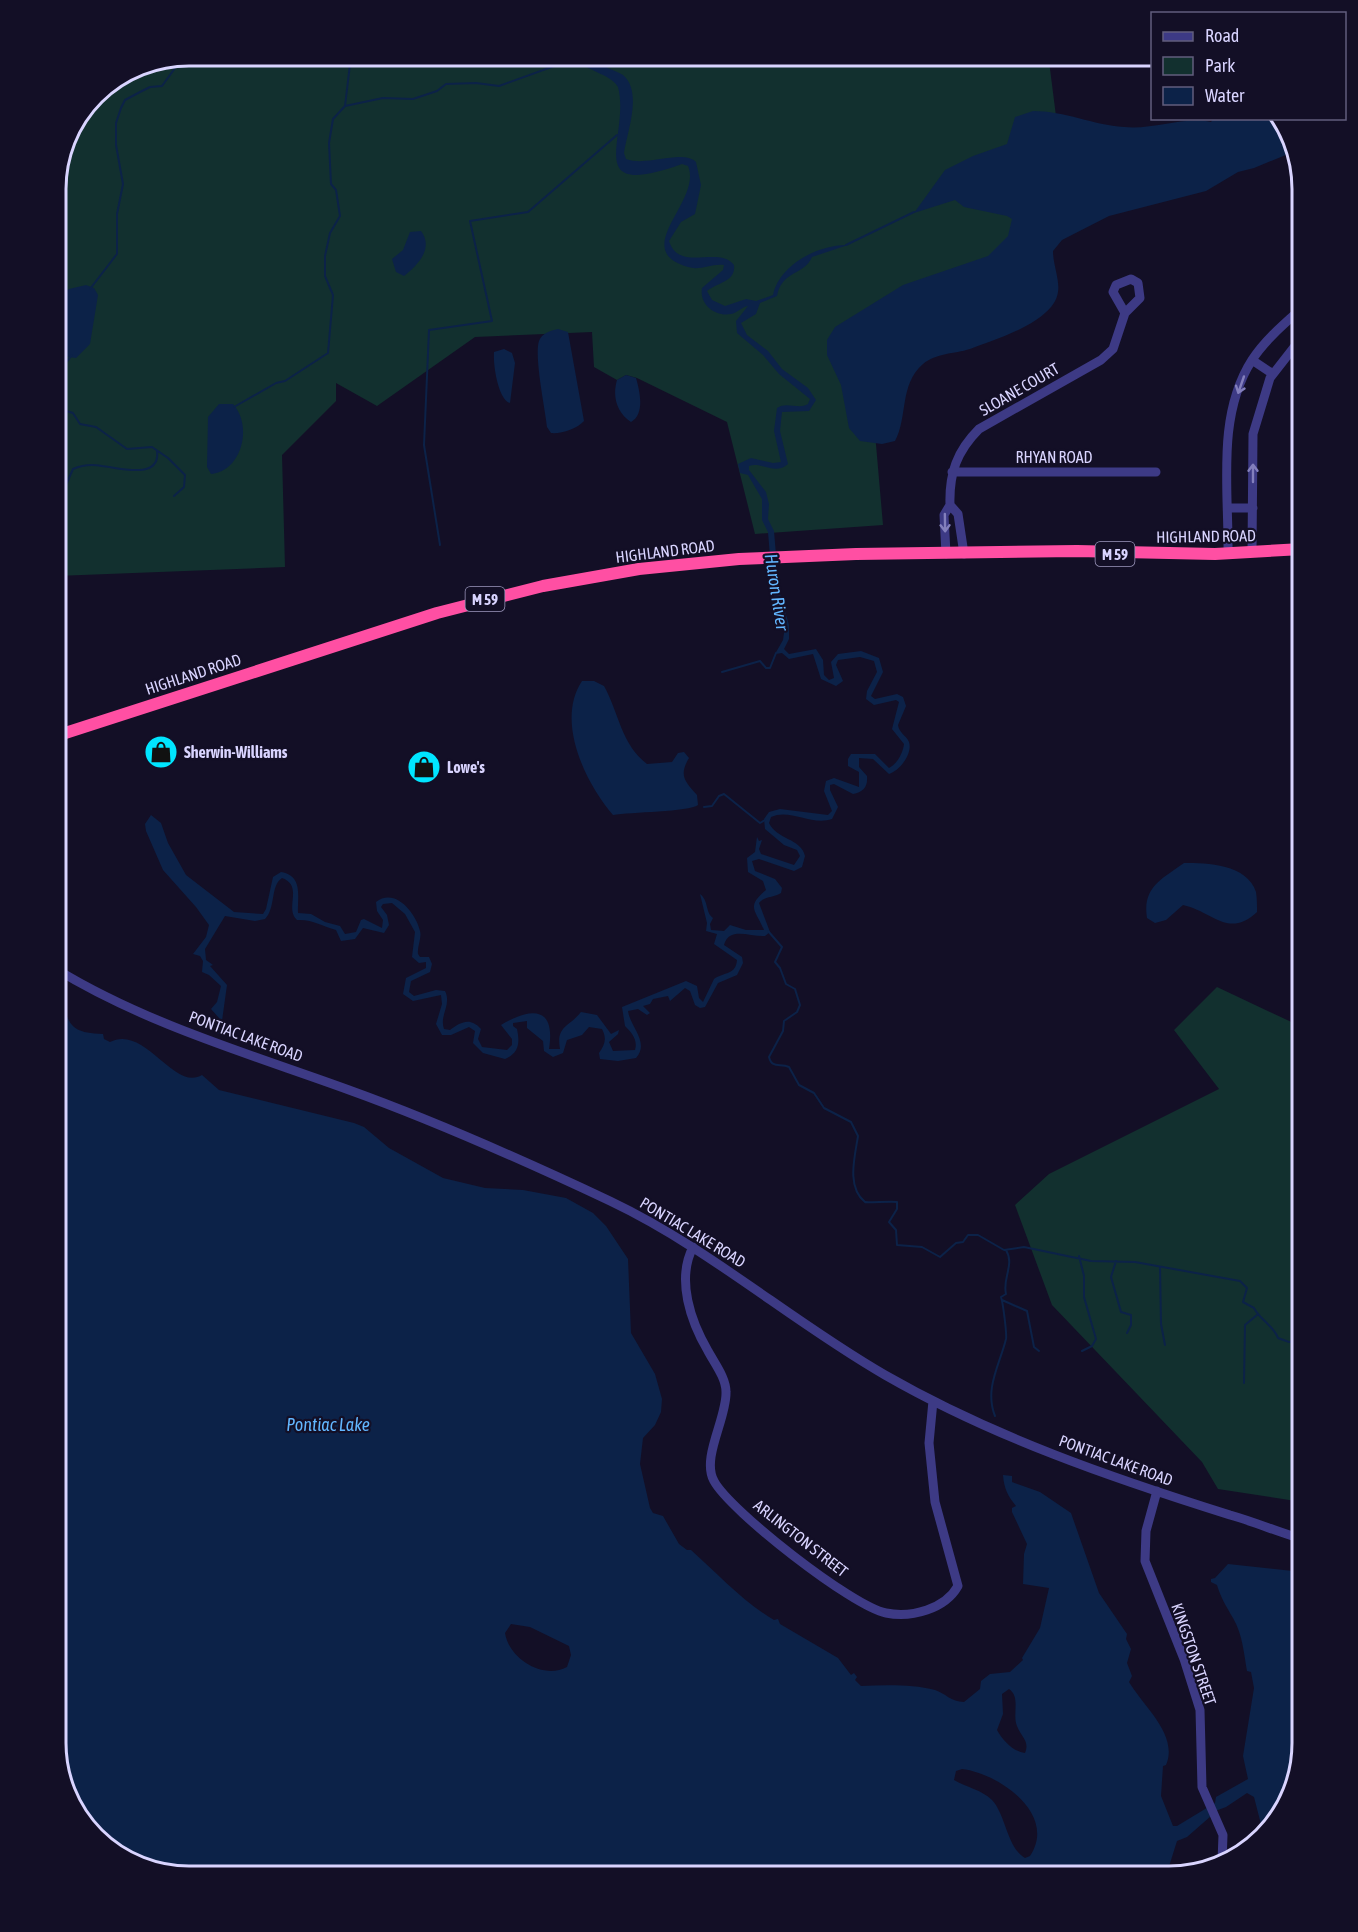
<svg xmlns="http://www.w3.org/2000/svg" width="1358" height="1932" font-family="'Asap Condensed',sans-serif">
<rect width="100%" height="100%" fill="#130f26"/>
<path fill="#12302f" d="M189,56H660L662,58L809,56L815,65L887,56H1046L1049,61L1057,124L1009,261L857,329L875,433L883,525L755,534L727,422L637,378L626,375L617,380L594,367L592,332L475,337L377,406L336,383V401L282,455L285,567L56,576V180L69,129L101,89L138,66Z
M1217,987L1302,1027V1084L1292,1105L1302,1122V1502L1218,1489L1202,1462L1052,1305L1015,1205L1049,1174L1219,1089L1174,1030Z"/>
<path fill="#0c2248" fill-rule="evenodd" d="M577,56C591,56 594,61 606,67C611,70 619,72 623,75C643,92 627,132 624,153L626,159C648,167 681,149 696,162L701,185L695,214L681,222L669,241C679,273 719,245 734,265C736,282 718,282 707,291L712,300L725,306L746,299L756,301L773,295C779,265 819,244 848,245L812,257C805,275 782,270 777,296L760,303L756,314L741,323L747,335L768,351L782,369L808,388L816,400L809,411L782,412L780,431L788,464C775,476 762,461 749,466V470L766,492L769,504L768,519L774,531L779,590L789,625V639L784,649L789,654L816,649L823,660L824,675L829,680L834,678L831,662L838,654L861,651L879,658L883,672L871,696L875,699L897,694L903,697L906,706L898,725C899,733 906,735 909,742C913,754 899,771 889,774L873,759L859,758V767L867,776C868,787 863,792 853,794L834,784L830,785V790L838,807L832,819C811,826 790,808 771,817L769,823C777,840 801,838 805,856L802,867L794,871L759,859L752,861L755,871L775,879L782,888L781,893C774,898 764,896 759,903L770,932L765,936C750,937 729,926 724,945L742,957L743,963L737,975L718,983L705,1007L700,1008L695,1005L690,991L685,988L670,1001L668,996L653,999L650,1004L643,1006L650,1013L647,1015L638,1009L628,1011C630,1027 650,1042 636,1058L618,1061L600,1059L599,1053C605,1044 607,1039 602,1029L589,1027L582,1035L567,1040L563,1053L553,1057L544,1051L543,1041L527,1028V1021L513,1023V1026L517,1029C520,1043 519,1053 505,1059L483,1053L473,1043L475,1031L469,1027L451,1035H442L436,1024L442,1004L441,995L413,1001L403,994L406,978L426,968V962L419,963L412,957L415,932L405,914L392,903L383,904L381,907L387,915L389,925L384,933L363,928L355,939L341,941L336,930C322,926 312,919 297,920C284,908 304,886 282,878C270,886 276,908 265,919L255,921L225,916L205,949L206,960L213,965L210,966L227,985L221,1028L219,1034L215,1033L219,1018L211,1009L217,1002L221,986L209,975L202,972L203,961L200,956L193,954L206,937L209,925L196,907L163,870L146,831L145,824L151,815L161,823L168,843L186,875L234,912L263,914L266,909L273,877L281,872C304,876 297,898 298,913L311,914L325,922L340,926L345,934L356,932L361,920L364,919L382,928L383,920L377,911L376,902C395,887 416,913 420,931C422,938 417,946 418,954L420,957H429L432,964L430,972L411,981L409,992L414,996L436,990L445,991C452,1005 439,1015 444,1029L450,1030C461,1022 470,1017 481,1029L478,1039L482,1047L507,1050L512,1045V1039L501,1025C531,1007 556,1006 549,1049H560C556,1026 568,1028 581,1012L597,1015L611,1034L619,1030L618,1034L609,1042L613,1051L635,1050C638,1040 632,1033 625,1026L622,1007L686,981L697,986L699,998L703,1002L714,979C724,972 736,975 737,960L714,944L717,934L706,931L707,923L700,894C709,901 705,912 713,918L710,924L711,930L724,931L730,925L746,930H764C755,909 746,907 766,890L763,881L748,872L747,858L755,852L757,837L759,841L762,840L759,849L761,854L794,865L800,856L797,850L784,845L765,829L764,819L769,812L780,809L828,815L832,811L824,791L826,781L834,778L859,787V772L848,766V759L851,754H875L889,768C897,764 903,753 904,744L892,729L899,702L896,700L874,705L866,699L867,691L877,672L874,661L860,657L838,660L836,665L843,681L836,686L821,679L813,654L789,659L782,653L775,654L783,640L784,633L773,593L768,532L762,520V499L748,475L740,473L738,464L751,458L773,463L781,462L774,431L777,408C787,401 798,410 808,404L810,399L779,374L763,355L737,333L736,321L748,306C742,307 737,313 731,314C715,317 699,304 702,288L723,270L724,265C712,263 700,271 688,267C628,250 703,201 688,166L682,164C579,201 631,136 618,87C609,72 585,73 577,56Z
M1033,111C1065,111 1093,125 1124,127C1154,130 1184,116 1211,122L1214,118L1281,119L1293,152L1254,168L1238,172L1206,191L1109,216L1062,240L1053,251C1053,265 1060,280 1058,292C1054,322 994,340 970,349C954,354 936,353 923,364C899,385 908,417 895,441L882,444L860,441L849,428L841,385L827,355V340L835,327L903,285L988,256L1008,236L1012,219L1007,216L964,207L955,200L914,213L945,170L973,156L1007,144L1015,117Z
M421,231C434,248 418,265 404,276L396,272L392,259L403,250L410,232Z
M86,285L94,288L98,295L90,344L76,358L63,356L56,350V297L69,289Z
M558,329L568,332L584,421C577,429 561,434 551,433L547,427C545,408 534,356 539,341C542,333 550,331 558,329Z
M504,349L512,353L515,363L510,403C498,399 493,365 494,352Z
M626,375L636,378C640,392 645,414 631,422C617,413 612,397 617,380Z
M219,404H233C253,426 242,471 211,474L207,467L208,417Z
M582,681H594L604,686C619,713 621,744 647,764L672,762L678,753L684,752L689,758C679,775 684,781 697,795L698,805C689,812 630,812 613,815C586,784 555,721 582,681Z
M1184,863C1207,863 1247,864 1256,892C1257,898 1257,906 1257,912C1228,939 1212,911 1183,905L1166,920L1155,923L1147,918C1142,887 1162,879 1184,863Z
M56,991C71,1020 64,1033 103,1034L104,1039L110,1042C145,1024 174,1092 202,1075L219,1090L354,1123L364,1127L389,1148L443,1178L485,1188L523,1190L566,1198L593,1213L606,1226L628,1259L631,1333L655,1374L662,1399L661,1412L655,1425L643,1438L640,1464L650,1508L653,1513L663,1516L679,1544L687,1550H691C718,1574 743,1602 774,1620L778,1619L780,1624L838,1658L851,1675L854,1673L857,1677L855,1680L861,1686C885,1685 912,1684 935,1690C945,1693 951,1702 964,1702L980,1689L981,1681L990,1674L1010,1672L1023,1660L1022,1658L1040,1628L1049,1588L1023,1584L1024,1554L1027,1544L1012,1512V1508L1016,1506C1008,1496 1004,1489 1003,1475L1012,1476V1482L1040,1492L1071,1513L1099,1593L1127,1634L1126,1639L1131,1649L1127,1663L1132,1676L1129,1682C1143,1706 1179,1735 1166,1765L1163,1766L1161,1796L1173,1826H1177L1215,1803L1216,1797L1248,1779L1243,1756L1254,1688L1251,1672L1247,1671C1244,1655 1243,1635 1233,1618C1226,1606 1221,1598 1217,1585L1211,1582V1579L1215,1578L1228,1564L1302,1572V1744L1284,1810L1263,1832L1254,1797L1247,1793L1226,1807L1210,1813L1211,1816L1187,1837L1177,1841L1166,1876H180L122,1858L74,1810L56,1743ZM511,1624L530,1627L569,1646L571,1655L567,1667C543,1680 509,1659 505,1633ZM1009,1689C1021,1697 1012,1714 1017,1726C1021,1737 1030,1741 1025,1753C1014,1752 1003,1741 997,1730L1003,1714L1002,1694ZM962,1769C998,1773 1058,1814 1030,1856L1025,1858C1007,1848 1006,1815 992,1800C982,1790 966,1787 954,1780L956,1771Z"/>
<g fill="none" stroke-linecap="round" stroke-linejoin="round">
<path stroke="#0c2248" stroke-width="2" d="M345,106L383,98L413,99L437,91L446,84L476,83L499,86L582,56
M846,245L914,212
M90,289L117,254V214L123,184L116,145V123L121,108L125,100L140,92L150,87L162,86L183,57
M56,374L72,355
M234,407L276,383L285,381L328,353L333,295L325,276V256L330,233L340,216L336,190L331,184L329,143L333,119L345,106L351,56
M56,408L73,413L80,424L96,427L127,449L152,447L168,458L185,475L184,487L174,496
M56,507L73,469C82,465 92,464 102,466C116,467 161,481 157,451
M440,545L424,445L429,330L492,321L470,221L528,212L617,135
M722,672L760,661L766,668H770L776,653
M704,807L712,806L719,796L724,794L760,823L765,820
M768,931L782,947L775,962L780,968L786,984L795,989L800,1005L797,1012L784,1021L783,1031L769,1057C772,1069 780,1063 789,1067L799,1085L814,1093L824,1108L851,1122L858,1136C855,1156 846,1187 865,1202C867,1203 892,1201 897,1202V1209L889,1222L896,1230L897,1245L922,1247L940,1257L956,1243L963,1242L968,1235H978L1004,1250L1024,1247L1091,1261L1135,1262L1240,1281L1247,1288L1243,1302L1254,1308C1260,1320 1273,1325 1278,1338L1289,1342L1302,1340
M1079,1256L1084,1276V1297L1096,1339L1092,1346L1082,1351
M1116,1261L1111,1277L1121,1312L1131,1315V1325L1127,1333
M1160,1267L1161,1324L1165,1345
M1002,1300L1027,1311L1034,1347L1039,1351
M1244,1383L1245,1325L1257,1315
M995,1416C984,1389 1000,1364 1006,1339C1007,1334 1003,1303 1001,1297L1006,1294C1002,1278 1015,1265 1006,1250"/>
<path stroke="#3d3a85" stroke-width="9" d="M1252,360L1273,374
M952,472H1156
M950,505C949,473 957,451 979,429L1101,360L1113,349L1125,313L1140,298L1138,283L1131,279L1116,285L1113,292L1125,313
M1228,508H1253
M1252,552L1253,434L1270,378L1302,337
M1228,553C1229,491 1216,416 1252,360C1265,340 1284,324 1302,308
M946,554L944,515L950,505L958,514L964,554
M56,969C146,1024 250,1054 349,1090C438,1122 525,1161 610,1201C709,1248 791,1321 885,1375C993,1437 1112,1478 1230,1515C1255,1522 1278,1532 1302,1539
M693,1247C676,1280 691,1322 708,1351C715,1364 726,1378 726,1392C727,1418 701,1458 714,1481C730,1511 853,1607 886,1613C912,1618 945,1609 958,1586L935,1502L929,1443L933,1401
M1157,1491L1146,1531L1145,1561L1184,1659L1200,1710L1202,1787L1223,1835L1222,1862"/>
<path stroke="#ff4fa3" stroke-width="12" d="M56,736L437,613L543,586L639,569L739,559L856,554L1077,551L1215,554L1302,549"/>
</g>
<defs><path id="oneway-shaft" d="M-6 0H5M1.5-3L5.5 0L1.5 3" fill="none" stroke-width="1.6" stroke-linecap="round" stroke-linejoin="round" transform="scale(1.5)"/></defs>
<g stroke="#837fbc">
<use href="#oneway-shaft" transform="translate(1241 385) rotate(109)"/>
<use href="#oneway-shaft" transform="translate(1253 473) rotate(-90)"/>
<use href="#oneway-shaft" transform="translate(945 523) rotate(89)"/>
</g>
<defs>
<symbol id="shop-disc" viewBox="-11 -11 22 22"><circle r="9.5" fill="#00e5ff" stroke="#130f26"/><path d="M-5-2.5h2.3a2.7 3.5 0 0 1 5.4 0H5L5.5 6h-11ZM-1.5-2.5h3a1.5 2.3 0 0 0-3 0Z" fill="#111"/></symbol>
</defs>
<g fill-rule="evenodd">
<use href="#shop-disc" x="142" y="733" width="38" height="38"/>
<use href="#shop-disc" x="405" y="748" width="38" height="38"/>
</g>
<g text-anchor="middle" dominant-baseline="central" stroke-width="4.5" stroke-linejoin="round" paint-order="stroke">
<g fill="#130f26" stroke="#9e99be" stroke-width="1.5">
<rect x="1095.5" y="542" width="39" height="24" rx="4.5"/>
<rect x="465.5" y="587" width="39" height="24" rx="4.5"/>
</g>
<g font-size="15" font-weight="bold" fill="#d9d4ff">
<text x="1115" y="554">M 59</text>
<text x="485" y="599">M 59</text>
</g>
<g font-size="16" fill="#d9d4ff" stroke="#130f26">
<text transform="translate(1019 389) rotate(-30)">SLOANE COURT</text>
<text x="1054" y="457">RHYAN ROAD</text>
<text transform="translate(1206 536) rotate(-1)">HIGHLAND ROAD</text>
<text transform="translate(665 551) rotate(-7)">HIGHLAND ROAD</text>
<text transform="translate(193 674) rotate(-18)">HIGHLAND ROAD</text>
<text transform="translate(246 1036) rotate(20)">PONTIAC LAKE ROAD</text>
<text transform="translate(693 1232) rotate(31)">PONTIAC LAKE ROAD</text>
<text transform="translate(1116 1460) rotate(20)">PONTIAC LAKE ROAD</text>
<text transform="translate(801 1538) rotate(38)">ARLINGTON STREET</text>
<text transform="translate(1194 1654) rotate(71)">KINGSTON STREET</text>
</g>
<g font-size="16" font-weight="bold" fill="#d9d4ff" stroke="#130f26" text-anchor="start">
<text x="184" y="752">Sherwin-Williams</text>
<text x="447" y="767">Lowe's</text>
</g>
<g font-size="18" font-style="italic" fill="#62b6ff" stroke="#130f26">
<text transform="translate(777 592) rotate(81)">Huron River</text>
<text x="328" y="1424">Pontiac Lake</text>
</g>
</g>
<path d="M0 0H1358V1932H0ZM189 66H1169A123 123 0 0 1 1292 189V1743A123 123 0 0 1 1169 1866H189A123 123 0 0 1 66 1743V189A123 123 0 0 1 189 66Z" fill="#130f26" fill-rule="evenodd"/>
<path fill="none" stroke="#d9d4ff" stroke-width="3" d="M189 66H1169A123 123 0 0 1 1292 189V1743A123 123 0 0 1 1169 1866H189A123 123 0 0 1 66 1743V189A123 123 0 0 1 189 66Z"/>
<rect x="1151" y="12" width="195" height="108" fill="#130f26" stroke="#625e7d" stroke-width="1.5"/>
<rect x="1163" y="32" width="30" height="9" fill="#3d3a85" stroke="#625e7d" stroke-width="1.5"/>
<text x="1205" y="42" font-size="18" fill="#d9d4ff">Road</text>
<rect x="1163" y="57" width="30" height="18" fill="#12302f" stroke="#625e7d" stroke-width="1.5"/>
<text x="1205" y="72" font-size="18" fill="#d9d4ff">Park</text>
<rect x="1163" y="87" width="30" height="18" fill="#0c2248" stroke="#625e7d" stroke-width="1.5"/>
<text x="1205" y="102" font-size="18" fill="#d9d4ff">Water</text>
</svg>
